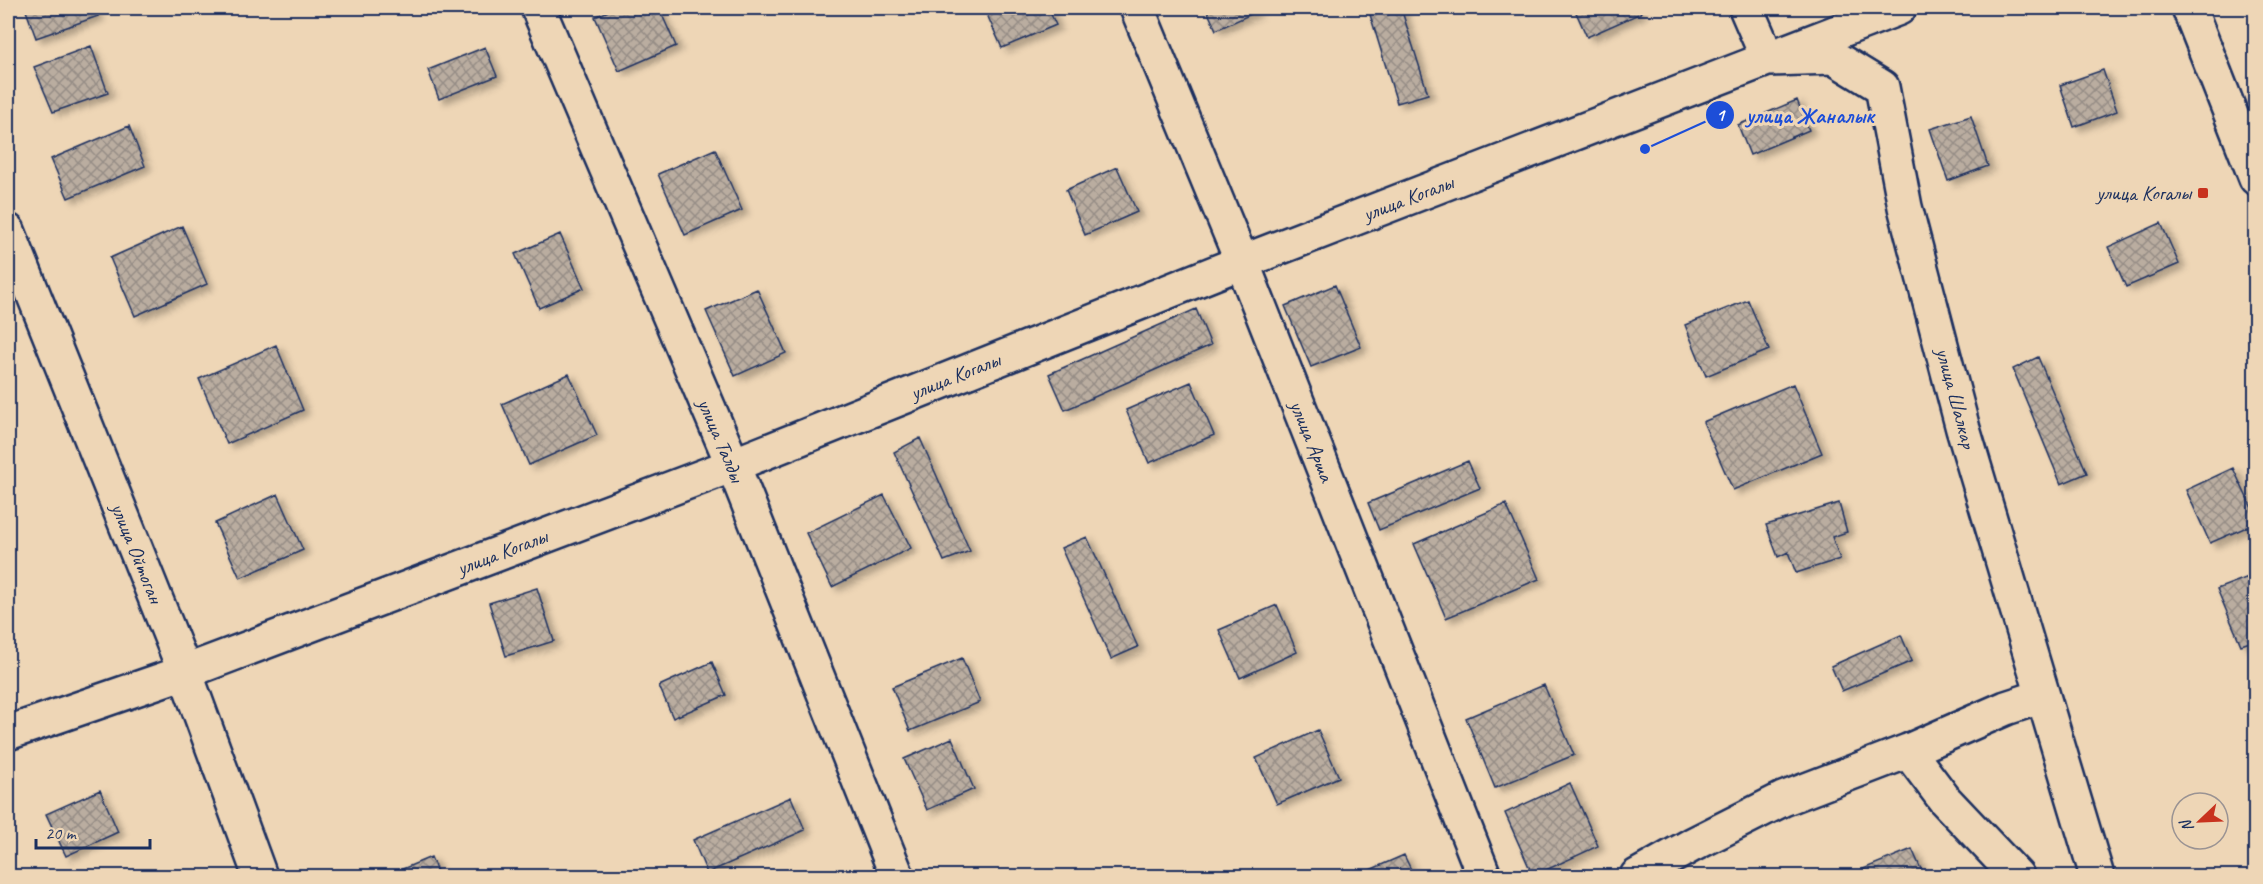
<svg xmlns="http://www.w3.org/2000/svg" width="2263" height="884" font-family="Caveat,sans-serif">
<defs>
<pattern id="building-cross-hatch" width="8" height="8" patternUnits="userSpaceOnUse" patternTransform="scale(1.5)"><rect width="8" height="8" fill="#baada0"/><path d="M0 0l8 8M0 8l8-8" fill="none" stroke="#968d86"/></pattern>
<filter id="shadow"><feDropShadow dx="6" dy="4" stdDeviation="3" flood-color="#0004"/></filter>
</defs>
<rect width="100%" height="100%" fill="#eed6b6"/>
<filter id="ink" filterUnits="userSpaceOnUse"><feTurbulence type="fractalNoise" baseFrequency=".0167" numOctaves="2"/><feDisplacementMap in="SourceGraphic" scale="12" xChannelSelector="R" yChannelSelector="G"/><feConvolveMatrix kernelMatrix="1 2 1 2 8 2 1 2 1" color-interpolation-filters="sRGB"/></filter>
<g filter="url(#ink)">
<path fill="url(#building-cross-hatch)" stroke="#1b2f5e" stroke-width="1.5" filter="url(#shadow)" d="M25,8H94L98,16L36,38Z
M615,8H659L676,46L619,71L595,17Z
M984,8H1048L1056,25L1002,48Z
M1206,8H1254L1256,12L1216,30Z
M1368,8H1401L1428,94L1397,103Z
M1574,8H1638L1641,13L1587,37Z
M91,46L108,93L53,112L34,67Z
M485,47L497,76L439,99L428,70Z
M2103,70L2117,111L2074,127L2060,85Z
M1797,100L1809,130L1750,155L1738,125Z
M1971,116L1988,166L1948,181L1930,129Z
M129,126L145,166L68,198L51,159Z
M715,149L742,210L685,235L658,174Z
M1117,167L1137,212L1085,235L1066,190Z
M2161,223L2179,264L2126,287L2108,247Z
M182,226L207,284L135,316L110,258Z
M560,234L584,288L539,308L515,254Z
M1335,285L1361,347L1311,367L1285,306Z
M757,289L786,353L735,376L706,311Z
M1748,300L1769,350L1706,376L1685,325Z
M1196,309L1211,345L1065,410L1049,374Z
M276,345L303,410L227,444L199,379Z
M2038,357L2087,473L2061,484L2013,369Z
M569,374L597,435L529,465L502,404Z
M1191,382L1214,435L1149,463L1126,410Z
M1793,384L1822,453L1733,490L1703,422Z
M920,438L970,551L944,561L894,452Z
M1468,461L1480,488L1379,530L1368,503Z
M2233,468L2256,517V523L2210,543L2186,490Z
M278,494L303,550L240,578L215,523Z
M884,495L911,548L832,587L806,533Z
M1839,503L1847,532L1832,537L1840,559L1796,573L1788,552L1778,557L1766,525Z
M1506,504L1539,579L1446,618L1414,544Z
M1087,537L1138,647L1111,659L1061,548Z
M2256,574V640L2241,645L2217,589Z
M537,588L554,641L506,656L489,603Z
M1277,605L1297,652L1240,678L1219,630Z
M1901,635L1912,661L1842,691L1831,666Z
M962,658L980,702L910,731L892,687Z
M712,662L726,695L673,718L659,686Z
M1544,685L1574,755L1495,788L1466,718Z
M1318,730L1339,777L1277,804L1256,758Z
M952,738L974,789L927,810L904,759Z
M1570,783L1598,846L1533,876L1505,813Z
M100,790L118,832L66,856L46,814Z
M791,797L805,830L707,873L693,840Z
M1912,849L1924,876H1867L1863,869Z
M1404,855L1414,876H1356Z
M431,857L439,876H386Z"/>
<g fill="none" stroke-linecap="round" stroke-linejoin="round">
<defs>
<path id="street" d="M538,8L733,465L897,876
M1137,8L1242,262L1484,876
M1746,8L1768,59L1833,57L1882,87L1905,207L1963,429L2097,876
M2189,8L2256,178
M8,231L185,672L260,876
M8,733L185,672L733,465L1242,262L1899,8
M1908,751L2006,708L2043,696
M1637,876L1692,845L1783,799L1908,751L1945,800L2017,876"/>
</defs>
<use href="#street" stroke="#1b2f5e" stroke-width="38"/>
<use href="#street" stroke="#eed6b6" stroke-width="33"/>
</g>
</g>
<rect fill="#c8321e" stroke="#eed6b6" stroke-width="2" x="2197" y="187" width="12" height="12" rx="3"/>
<g text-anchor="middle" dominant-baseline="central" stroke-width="6" stroke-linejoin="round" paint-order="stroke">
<g font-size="21" fill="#1b2f5e" stroke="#eed6b6" text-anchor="end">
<text x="2191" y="193">улица Когалы</text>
</g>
<g font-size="21" fill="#1b2f5e" stroke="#eed6b6">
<text transform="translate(1408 198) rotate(-21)">улица Когалы</text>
<text transform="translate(955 376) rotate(-22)">улица Когалы</text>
<text transform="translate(1956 398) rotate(75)">улица Шалкар</text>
<text transform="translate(721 440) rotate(67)">улица Талды</text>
<text transform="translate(1312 441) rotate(68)">улица Арша</text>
<text transform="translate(502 552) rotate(-21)">улица Когалы</text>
<text transform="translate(137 553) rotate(68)">улица Ойтоган</text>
</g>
</g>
<path fill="none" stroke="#1d4ed8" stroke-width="2" d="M1645 149L1720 115"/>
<g fill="#1d4ed8" stroke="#eed6b6" stroke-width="2">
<circle cx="1645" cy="149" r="6"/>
<circle cx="1720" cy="115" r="15"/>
</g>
<g font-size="18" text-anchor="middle" font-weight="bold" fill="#fff">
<text x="1720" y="121">1</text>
</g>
<g font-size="22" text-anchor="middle" font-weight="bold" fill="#1d4ed8" stroke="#eed6b6" stroke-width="6" stroke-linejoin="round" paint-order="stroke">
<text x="1810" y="123">улица Жаналык</text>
</g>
<rect width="2263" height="884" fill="none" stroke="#eed6b6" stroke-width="30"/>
<rect x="15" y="15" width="2233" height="854" fill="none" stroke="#1b2f5e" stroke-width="2" filter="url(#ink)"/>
<g transform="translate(2200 821) rotate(247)"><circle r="28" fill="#eed6b6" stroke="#9a9393" stroke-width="1.5"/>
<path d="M0-4.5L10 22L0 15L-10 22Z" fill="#c8321e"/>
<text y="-9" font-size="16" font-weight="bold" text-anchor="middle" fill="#1b2f5e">N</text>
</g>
<path d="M36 839v9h114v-9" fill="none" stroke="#1b2f5e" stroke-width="3"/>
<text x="45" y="839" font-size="18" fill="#1b2f5e" stroke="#eed6b6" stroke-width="4.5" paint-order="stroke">20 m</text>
</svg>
